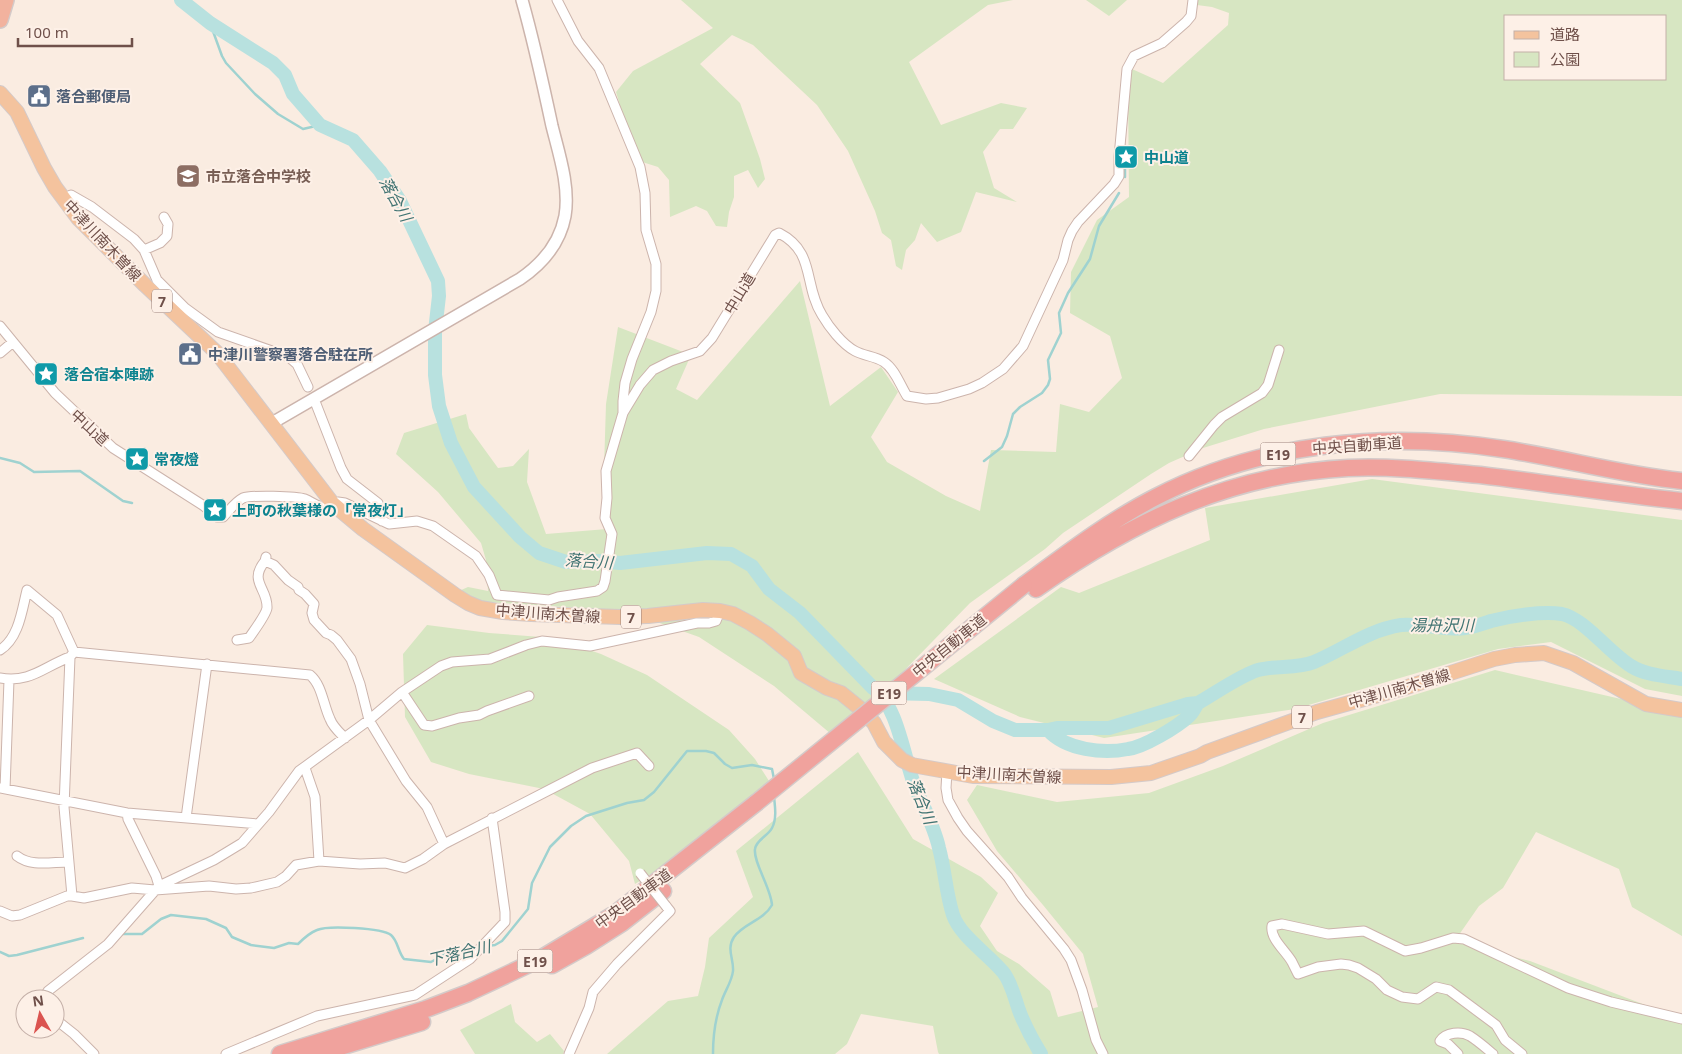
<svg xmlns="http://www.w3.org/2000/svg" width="1682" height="1054" font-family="'Noto Sans','Noto Sans JP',sans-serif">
<rect width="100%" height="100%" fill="#faece1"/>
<path fill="#d7e6c2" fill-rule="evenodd" d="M681,0H1013L988,5L909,62L941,125L1001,103L1027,108L1013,129H1000L983,152L994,188L1017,202L976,192L961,232L937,242L921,223L915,240L906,250L902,270L896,266L891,240L882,233L875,211L848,151L817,105L753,45L732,35L700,64L740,103L760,159L765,179L758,188L748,170L734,176V197L729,212L727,227L716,226L707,211L696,206L670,217L669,180L658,167L636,160L616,92L633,71L713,28Z
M1086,0H1127L1109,16Z
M1197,0H1682V396L1440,394L1264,429L1203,448L1169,463L1151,474L1063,533L1045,549L970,603L854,722L831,734L774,686L699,637L626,611L485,602L459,591L468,587L488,591L486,560L481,543L438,492L396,454L404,433L466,414L469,428L498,468L513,466L529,449L527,482L546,534L607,529L604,468L606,404L618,327L691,355L676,389L697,400L800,281L830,406L881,367L898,392L871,437L887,462L946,496L980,511L991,450L1056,452L1060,404L1089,412L1122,378L1110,336L1070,313L1071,272L1097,220L1129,197L1128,85L1132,69L1163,83L1228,25L1229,13L1212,7L1197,5ZM1506,16H1666V79H1506Z
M1372,479L1682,520V696L1645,689L1551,642L1498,649L1295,709L1104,738L1020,717L934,679L1061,587L1079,593L1210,540L1205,508Z
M427,625L489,633L554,638L601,654L647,675L729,730L755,759L769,781L736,812L696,845L635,884L629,861L590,814L544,789L469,774L431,762L405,717L403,654Z
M1495,670L1682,713V936L1632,907L1619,869L1536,832L1503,888L1479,906L1454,942L1530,961L1682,1019V1054H939L938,1052L933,1026L861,1014L847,1044L835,1054H607L668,1001L698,996L705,967L709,938L753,897L736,851L858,752L913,839L981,877L998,893L980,926L997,951L1019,964L1050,991L1058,1017L1098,1007L1083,954L1043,905L997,851L967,800L977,785L1057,802L1149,793L1223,766L1323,723Z
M511,1004L515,1022L537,1042L550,1034L564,1051L563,1054H475L460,1030Z"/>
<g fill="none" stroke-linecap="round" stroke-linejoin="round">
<path stroke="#9fd2d0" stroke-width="2.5" d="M210,23L222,56L226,63L255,94L278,114L303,129L320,125
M1123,152L1125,170V177
M0,458L20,463L34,472L80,471L123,501L132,503
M984,461L1002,447L1007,436L1013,414L1020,407L1042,393L1048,385L1050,379L1048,360L1061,333L1059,313L1068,293L1090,259L1099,226L1119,193
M122,934H142L161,919L171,915L206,919L226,928L232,937L251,945L274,948L289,943L298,944C304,938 309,933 317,930C328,925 382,928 391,935C398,941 398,952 404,959L431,962L449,952L476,947
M487,946L495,945L502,941L528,909L532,883L550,847L571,826L586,816L627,803L644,800L654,792L687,751H706L714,753L725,764L732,768L752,765L772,769L774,779
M0,952L9,956L17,955L83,938
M713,1054C713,1035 715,1018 722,1000C725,991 732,981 733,971C734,959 726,949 734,937C744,923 763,921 772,905C771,888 753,862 755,849C756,840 768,836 772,828C777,819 775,806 774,797"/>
<path stroke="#b8e1df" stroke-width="14" d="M181,0L210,23L273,63L285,75L293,94L320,125L353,140L380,171L400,201L438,281L439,296L435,331V375L439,406L451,443L474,487L520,537L539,553L566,562L599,561L620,563L707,553L731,554L752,566L769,589L800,613L873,688C897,704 904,757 914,784C922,805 934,825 939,848C945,870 946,893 953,915C960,936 988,954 1003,972C1012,983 1015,1000 1020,1013C1026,1028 1033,1041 1041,1054
M885,693L929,694L958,700L993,721L1015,730H1048L1057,728H1109L1188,704L1198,703C1214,694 1241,675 1258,670C1275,665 1297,669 1314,662C1343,650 1368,630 1401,625C1423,623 1443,631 1465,628C1474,627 1482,624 1491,621C1510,616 1542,611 1562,614C1585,619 1609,653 1631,666C1645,675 1665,676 1682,679
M1048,730C1066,750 1103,754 1128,749C1144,747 1177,727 1189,716C1193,713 1195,707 1198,703"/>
<defs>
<path id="minor" d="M557,0L578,41L599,68L640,167L645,193L646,230L656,264V291L651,312L632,359L625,383L623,401V413
M64,199L71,195L92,207L134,239L144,250L157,280L185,308L218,332L289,357L297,364L308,387
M144,250L160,243L167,236L168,224L164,217
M0,326L55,393L113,448L204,506L217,517H223C229,511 235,502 243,498C251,495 296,496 305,499C314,503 327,513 337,508
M0,353L13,342
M316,404L341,468L347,479L378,503L382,512V521
M1189,456L1214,425L1222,417L1262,393L1268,385L1279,350
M333,504L338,502L345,503L389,524L417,521L433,526L476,556L489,575L497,595L549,600L558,597L597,591L603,587L605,581L612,534L605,518L607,498L606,471L623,413L640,385L653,370L671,361L700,351L712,338L772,240L775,235L779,233C816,252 803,284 822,315C829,327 842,344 855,351C864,356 875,356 884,362C895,369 900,385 907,396L926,399L938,398L969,389L982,383L1003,369L1023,346L1063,260L1068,240L1072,231L1078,222L1114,184L1119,176V157L1127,69L1134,56L1162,43L1186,22L1191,16L1193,0
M266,557L265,561L274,565L288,580L298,587L299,590L305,594L314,604L312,613L314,620L326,633L331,635L337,640L351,659L360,684L369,720L406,781L427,807L444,844
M237,640L249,638C253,632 266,615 267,608C268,588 248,582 265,561
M0,650C19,638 22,610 27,590L57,615L74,652
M74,652L310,675C322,685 323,704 330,719C333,727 339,732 345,738
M0,678C31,683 43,667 70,657
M402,692L424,725L432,726L459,718L479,715L487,711L529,696
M305,768L315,797L319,861
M947,771L946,788L948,800L958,818L967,831L1008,877L1022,898L1064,949L1071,960L1082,990L1096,1040L1103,1054
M0,788L127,813L258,824
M5,789L9,680
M127,813L128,819L156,876L159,886
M186,818L207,664
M17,856C31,867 51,862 69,862
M72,896L64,807L70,657L74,652
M0,911L12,916L20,915L67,896H72L84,898L132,888L155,890L209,886L236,889L251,888L277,882L286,876L296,865L319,861L360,864L385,863L405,868L423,859L444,844L592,768L637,753L649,766
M44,999L48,991L108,944L159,886L214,860L242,843L269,812L299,771L369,720L402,692L441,666L452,662L490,659L526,645L542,641L590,646L697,623H709L716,621L720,611
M55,1019L74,1034L94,1054
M226,1054L317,1016L415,995L470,959L505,922V912L492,818
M569,1054L589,1008L593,992L617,964L670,911L666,906
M1458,1054L1448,1044L1440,1041C1446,1032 1461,1031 1470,1036C1478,1041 1486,1048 1493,1054
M1522,1054L1505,1040L1496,1025L1449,990L1436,987L1418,999L1402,997L1387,990L1376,979L1358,968L1349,965L1341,964L1318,967L1298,974C1296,970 1294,966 1292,962C1286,951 1270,939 1272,926L1282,924L1328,934L1364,931L1405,951L1421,948L1453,938L1464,939L1568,988L1611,1002L1682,1019"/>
<path id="tertiary" d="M272,423L520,279C542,264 560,243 565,216C570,187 559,154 552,126C543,84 534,42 522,0"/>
<path id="primary" d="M0,93L17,112L44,168L55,187L78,218L145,285L217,353L333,504L363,529L455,595L468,603L480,608L503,612L531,614L620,617L648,616L703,610L720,611L733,614L750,623L767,634L794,656L801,673L827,688L841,693L862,710L874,723L884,742L902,760L912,765L973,776L1111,777L1151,773L1200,756L1207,752L1317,712L1407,687L1494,659L1515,655L1544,653L1573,663L1646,704L1682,710"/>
<path id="trunk" d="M0,20L6,0"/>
<path id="motorway" d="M1024,585C1066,554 1109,521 1156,497C1261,442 1387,431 1503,449C1563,458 1622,475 1682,481
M1036,589C1131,522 1229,474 1348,468C1392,466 1436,471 1480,475C1547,483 1614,494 1682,501
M552,965L586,946L622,923L663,891
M280,1054L426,1009L468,993L542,958L615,914L756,803
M317,1054L422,1022"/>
</defs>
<use href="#minor" stroke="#ccb4ac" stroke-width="11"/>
<use href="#tertiary" stroke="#ccb4ac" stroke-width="14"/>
<use href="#primary" stroke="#d4cac9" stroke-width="16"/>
<use href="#trunk" stroke="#d4cac9" stroke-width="18"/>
<use href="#motorway" stroke="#d4cac9" stroke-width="19"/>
<use href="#minor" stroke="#fff" stroke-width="9"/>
<use href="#tertiary" stroke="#fff" stroke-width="11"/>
<use href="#primary" stroke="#f4c39e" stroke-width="14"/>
<use href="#trunk" stroke="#f2b29e" stroke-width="15"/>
<use href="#motorway" stroke="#f0a29d" stroke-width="16"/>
<defs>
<path id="minor-bridge" d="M640,873L666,906"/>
<path id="motorway-bridge" d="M756,803L1024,585"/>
</defs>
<use href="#minor-bridge" stroke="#ccb4ac" stroke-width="11" stroke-linecap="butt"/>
<use href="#motorway-bridge" stroke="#d4cac9" stroke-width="19" stroke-linecap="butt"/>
<use href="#minor-bridge" stroke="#fff" stroke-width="9"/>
<use href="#motorway-bridge" stroke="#f0a29d" stroke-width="16"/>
</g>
<defs>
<symbol id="civic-square" viewBox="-11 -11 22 22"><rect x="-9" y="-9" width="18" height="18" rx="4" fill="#5c6f8a" stroke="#fdf0e7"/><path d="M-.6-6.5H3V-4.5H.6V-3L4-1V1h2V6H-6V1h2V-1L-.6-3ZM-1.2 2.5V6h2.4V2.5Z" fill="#fff"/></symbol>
<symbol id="sight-square" viewBox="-11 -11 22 22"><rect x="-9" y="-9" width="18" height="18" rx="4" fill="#0f9aa8" stroke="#fdf0e7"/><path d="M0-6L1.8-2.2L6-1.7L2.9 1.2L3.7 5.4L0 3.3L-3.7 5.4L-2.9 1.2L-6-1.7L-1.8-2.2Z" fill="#fff"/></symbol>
<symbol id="school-square" viewBox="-11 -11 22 22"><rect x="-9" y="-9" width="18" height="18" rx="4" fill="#8d6e63" stroke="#fdf0e7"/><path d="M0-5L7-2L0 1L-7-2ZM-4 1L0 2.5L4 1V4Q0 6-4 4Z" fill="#fff"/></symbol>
</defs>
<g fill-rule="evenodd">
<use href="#civic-square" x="25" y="82" width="28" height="28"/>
<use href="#sight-square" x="1112" y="143" width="28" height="28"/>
<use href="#school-square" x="174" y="162" width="28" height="28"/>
<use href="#civic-square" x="176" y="340" width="28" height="28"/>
<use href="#sight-square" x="32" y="360" width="28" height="28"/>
<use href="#sight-square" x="123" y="445" width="28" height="28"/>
<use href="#sight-square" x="201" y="496" width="28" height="28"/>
</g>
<g text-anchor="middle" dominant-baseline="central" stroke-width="4" stroke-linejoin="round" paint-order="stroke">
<g fill="#fdf0e7" stroke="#9a8079" stroke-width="1">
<rect x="152" y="289.5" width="20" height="23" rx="4"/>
<rect x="1260.5" y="442.5" width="35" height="23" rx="4"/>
<rect x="621" y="605.5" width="20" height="23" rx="4"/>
<rect x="871.5" y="681.5" width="35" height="23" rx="4"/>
<rect x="1292" y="705.5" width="20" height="23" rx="4"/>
<rect x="517.5" y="949.5" width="35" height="23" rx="4"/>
</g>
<g font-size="14" font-weight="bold" fill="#6f504a">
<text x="162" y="301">7</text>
<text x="1278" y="454">E19</text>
<text x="631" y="617">7</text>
<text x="889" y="693">E19</text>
<text x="1302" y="717">7</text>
<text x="535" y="961">E19</text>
</g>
<g font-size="15" font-weight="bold" fill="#4e5e75" stroke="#fdf0e7" text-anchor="start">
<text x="56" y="96">落合郵便局</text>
<text x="208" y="354">中津川警察署落合駐在所</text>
</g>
<g font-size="15" font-weight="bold" fill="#0d838f" stroke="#fdf0e7" text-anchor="start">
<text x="1144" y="157">中山道</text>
<text x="64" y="374">落合宿本陣跡</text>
<text x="154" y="459">常夜燈</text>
<text x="232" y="510">上町の秋葉様の「常夜灯」</text>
</g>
<g font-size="15" font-weight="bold" fill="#785e54" stroke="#fdf0e7" text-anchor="start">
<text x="206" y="176">市立落合中学校</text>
</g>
<g font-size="15" fill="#6f504a" stroke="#fdf0e7">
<text transform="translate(103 240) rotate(47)">中津川南木曽線</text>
<text transform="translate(739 293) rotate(-59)">中山道</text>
<text transform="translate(90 427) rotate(43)">中山道</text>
<text transform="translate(1357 445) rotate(-4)">中央自動車道</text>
<text transform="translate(548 613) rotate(4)">中津川南木曽線</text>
<text transform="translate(949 645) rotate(-39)">中央自動車道</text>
<text transform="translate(1399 688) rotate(-16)">中津川南木曽線</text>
<text transform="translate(1009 774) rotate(3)">中津川南木曽線</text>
<text transform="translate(633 898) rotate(-36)">中央自動車道</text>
</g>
<g font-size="16" font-style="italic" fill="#407372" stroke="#fdf0e7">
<text transform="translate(396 199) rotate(61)">落合川</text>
<text transform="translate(589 561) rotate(4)">落合川</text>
<text x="1442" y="625">湯舟沢川</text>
<text transform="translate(922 801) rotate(68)">落合川</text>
<text transform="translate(459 953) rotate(-13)">下落合川</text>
</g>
</g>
<rect x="1504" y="15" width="162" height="65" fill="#fdf0e7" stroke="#c4b0a8"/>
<rect x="1514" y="31" width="25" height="8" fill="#f4c39e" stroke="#c4b0a8"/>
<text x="1550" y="40" font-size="15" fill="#6f504a">道路</text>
<rect x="1514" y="52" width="25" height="15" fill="#d7e6c2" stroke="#c4b0a8"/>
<text x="1550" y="65" font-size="15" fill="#6f504a">公園</text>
<g transform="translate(40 1014) rotate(352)"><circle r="24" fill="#fdf0e7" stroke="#c4b0a8"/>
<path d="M0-4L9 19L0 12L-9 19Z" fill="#db5450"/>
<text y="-8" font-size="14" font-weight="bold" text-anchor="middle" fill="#6f504a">N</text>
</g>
<path d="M18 38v8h114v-8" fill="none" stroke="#6f504a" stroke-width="2.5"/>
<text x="25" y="38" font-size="15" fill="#6f504a" stroke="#fdf0e7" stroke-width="4" paint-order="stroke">100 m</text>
</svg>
